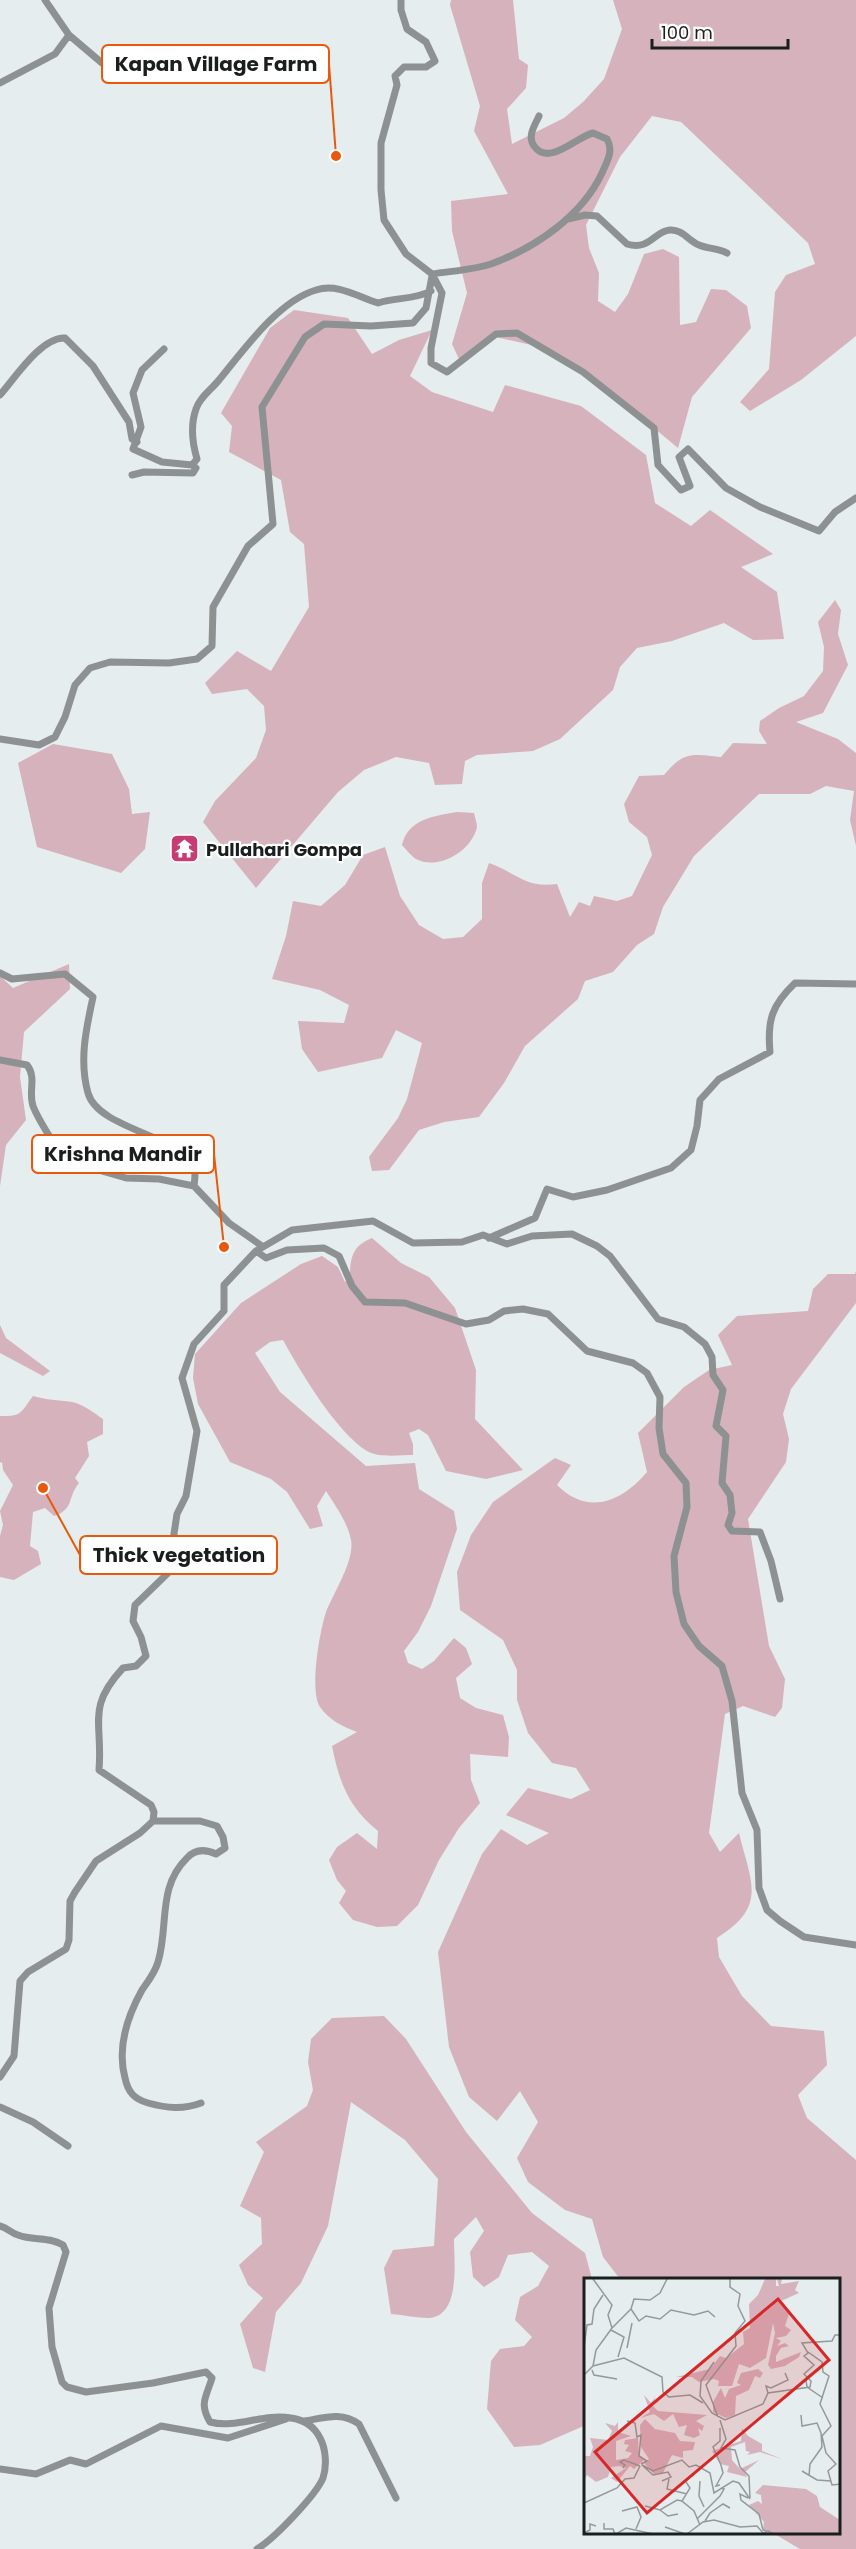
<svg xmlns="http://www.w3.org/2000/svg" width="856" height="2549" font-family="Poppins,sans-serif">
<rect width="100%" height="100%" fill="#e5edee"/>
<path fill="#d6b2bc" d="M451,0H513L519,59L528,65L526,88L507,109L512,144L564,118L583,102L604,79L622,29L613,0H856V336L801,380L750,411L740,402L769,369L775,292L786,275L815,264L808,243L681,122L652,116L620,157L586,225L589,248L599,273L598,301L615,312L628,294L644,254L663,249L679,257L680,325L696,322L711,289L726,290L747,306L751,328L692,397L678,448L595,379L536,346L495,337L459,359L452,344L467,293L452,231L451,201L508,194L474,131L480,106L450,5Z
M294,310L348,318L372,354L399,340L432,330L410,376L432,392L493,412L505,385L581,406L646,455L655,503L691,526L710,510L773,554L741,567L777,592L784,639L753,640L724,623L672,641L637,648L620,667L613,690L560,739L533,751L477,755L465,761L462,784L435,785L429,763L396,757L364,770L338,792L256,888L203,822L215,801L256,758L266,730L264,706L247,689L212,694L205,683L237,651L271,671L309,607L304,544L290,532L281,480L229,452L232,426L221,413L270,328Z
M835,600L841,610L838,634L848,665L823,713L796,722L838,739L856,753V846L850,820L854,791L826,786L810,794H759L694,856L663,907L654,934L637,945L613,972L585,981L578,999L525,1046L504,1083L479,1117L444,1122L419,1130L389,1170L372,1171L369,1157L398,1118L407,1099L422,1043L396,1030L382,1058L318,1072L302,1049L298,1021L344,1023L349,1005L320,990L272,979L286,936L293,901L321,906L345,885L363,855L385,847L400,896L419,925L443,939L463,937L482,919V883L489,863C517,873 524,888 557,884L570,917L579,902L590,906L594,896L617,901L632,896L652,855L647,837L629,822L624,804L639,776L664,775C684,751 691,754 721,757L733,743L767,744L759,731L760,721L779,708L804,696L823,671L824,647L818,622Z
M53,744L112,754L129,789L132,814L150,812L145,849L121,873L37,847L18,763Z
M457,812L474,813C475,818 477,823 477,827C472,851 438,871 416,859C411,856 406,849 402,845C408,819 434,816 457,812Z
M69,964L70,989L24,1032L20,1077L26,1120L6,1145L0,1186V976L13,988Z
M372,1238L401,1263L429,1277L455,1308L476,1370L475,1419L523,1470L486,1479L446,1471L428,1435L419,1429L409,1433L413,1444V1455C400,1455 378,1458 367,1451C337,1433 300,1371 283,1340L270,1342L255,1353L280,1392L366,1466L415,1463L419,1489L454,1511L457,1529L431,1606L418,1632L404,1651L408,1663L422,1669L434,1661L454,1638L466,1648L472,1664L456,1678L460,1698L476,1708L503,1715L509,1737L508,1757L470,1754L471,1780L480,1803L459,1828L439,1860L418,1905L397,1926L377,1927L353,1920L339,1903L346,1891L337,1880L329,1860L337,1847L357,1833L377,1849L378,1831C349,1808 339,1782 332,1746L357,1732C342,1726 329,1720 320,1707C309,1691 320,1630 326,1612C333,1594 355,1560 351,1540C348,1523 335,1505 326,1491L317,1506L323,1526L310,1529L287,1492L271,1479L230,1462L198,1404L193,1378L195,1354L241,1303L301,1264L322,1256L338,1267L345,1282L350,1278C350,1258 352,1246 372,1238Z
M856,1271V1303L791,1389L783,1414L789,1439L786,1462L748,1519L769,1646L785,1679L782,1708L775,1717L743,1706L725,1714L709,1833L720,1852L739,1833C751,1883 768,1906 717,1938L719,1957L742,1996L771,2026L824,2031L827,2065L798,2095L807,2118L856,2160V2549H800L773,2533L840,2532V2279H620L603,2257L592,2219L565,2210L528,2182L517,2158L538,2122L520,2091L497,2121L469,2097L449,2047L438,1952L482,1854L501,1829L527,1845L549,1833L506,1815L528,1788L571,1799L590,1790L576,1768L552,1763L528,1733L517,1700V1670L503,1640L460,1610L457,1572L471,1535L493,1502L555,1458L571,1465L557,1485C588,1516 622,1502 647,1472L638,1433L684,1387L709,1370L732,1365L718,1335L737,1316L808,1311L813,1289L828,1274H855Z
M0,1325L6,1338L50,1371L43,1376L0,1353Z
M33,1396C46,1400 58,1400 72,1402C83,1404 94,1413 103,1419V1434L87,1442L89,1456L75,1478L79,1483C67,1497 75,1509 54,1516L45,1508L33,1512L30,1546L38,1551L41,1564L14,1580L0,1577V1536L3,1525L0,1511L13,1485L3,1470L2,1462L0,1463V1416C22,1417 21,1412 33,1396Z
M384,2016L406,2039L466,2132L532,2213L585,2253L592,2279H586V2425L540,2445L514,2447L487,2409L491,2361L500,2349L524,2346L532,2337L515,2320L520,2297L538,2286L549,2266L532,2252L508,2255L499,2277L484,2287L473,2277L470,2252L484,2231L476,2217L454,2239C454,2261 461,2316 429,2318C417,2318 404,2315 391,2314L384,2268L393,2250L434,2246L438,2179L405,2140L351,2102L328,2226L301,2283L276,2312L265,2372L253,2368L240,2324L263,2298L248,2285L239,2265L262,2244L261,2218L240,2206L264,2152L256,2142L307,2106L313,2090L308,2062L311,2039L332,2018Z"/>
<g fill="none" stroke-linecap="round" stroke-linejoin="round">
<path stroke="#8e9191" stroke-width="7" d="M45,0L69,35L102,63
M401,0V10L407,29L426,42L435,61L426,67H404L395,76L397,85L381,143V190L384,220L406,254L432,274L442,293L431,348V363L447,372L496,334L517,333L583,372L654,428L658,465L681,490L690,486L679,457L688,449L726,488L760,507L819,531L835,512L856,498
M0,83L55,54L69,35
M568,219L585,215L597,216L627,244C650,251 654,231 670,230C682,229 689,241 699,245C708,249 718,248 727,253
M432,274C451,271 473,270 491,264C535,248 582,216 602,173C607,161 614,151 607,139L593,133C576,137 549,167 534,146C527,136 535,125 539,116
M164,349L142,370L133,393L141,427L133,449L162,462L192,465L197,459C192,442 190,426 196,409C199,398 212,389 219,380C243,351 278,301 316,290C338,283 358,297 378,303C396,297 414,300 431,291
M0,395C15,378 41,337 65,338L93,366L129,422L132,439L137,442
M132,475L144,472L193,473L196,468L192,465
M0,739L39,745L55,737L65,717L75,685L90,668L110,662L169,663L197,659L212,646L213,607L248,546L273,524L262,407L305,337L324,324L371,326L413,323L426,308L432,276
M0,973L12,979L65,974L93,997C86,1029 79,1061 88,1093C97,1126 169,1135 190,1159C197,1167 195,1177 194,1186
M0,1060L27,1065C37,1078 28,1091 33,1106C40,1124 54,1142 64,1160L126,1178L159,1179L194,1186L229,1223L262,1246
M489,1238L535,1218L547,1189L573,1197L607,1190L671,1168L691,1150L697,1126L700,1100L719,1079L770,1052C767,1020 772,1005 795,983L856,984
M256,1251L266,1258L287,1250L324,1248L339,1256L352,1286L365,1302L405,1303L466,1324L489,1320L504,1311L523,1309L548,1314L587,1351L633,1363L647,1373L660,1397L659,1428L663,1454L686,1483L687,1507L674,1556L676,1592L684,1624L699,1646L722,1666L732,1701L742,1793L757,1830L759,1888L767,1910L780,1921L804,1937L856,1945
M153,1821H200L217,1826L223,1837L225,1848L216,1854C205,1849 195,1849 187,1858C157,1887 169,1926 158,1962C155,1973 148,1981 142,1990C127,2017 117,2048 125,2078C128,2092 134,2099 148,2103C167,2108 182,2110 201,2103
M0,2077L14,2056L20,1981L28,1972L66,1949L69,1940L70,1901L75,1892L96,1861L140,1833L153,1821L154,1812L151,1805L99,1770C103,1722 86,1708 123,1668L136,1666L146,1656L141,1637L133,1621L135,1605L168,1573L177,1514L186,1496L197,1431L182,1378L194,1344L224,1311V1285L256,1251L292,1230L373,1221L413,1243L462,1242L483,1235L507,1244L532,1236L572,1234L597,1246L610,1256L658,1319L684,1327L705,1344L712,1357L713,1375L723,1390L716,1426L726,1436L722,1483L730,1495L732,1513L728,1525L732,1531L760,1532L771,1561L780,1599
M0,2107L33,2122L68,2146
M0,2226C8,2228 11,2233 18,2235C33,2241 48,2236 63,2245L66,2252L49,2308L52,2347L62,2382L67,2387L86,2392L153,2383L206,2372L212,2378C206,2398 199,2403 210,2422C236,2429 263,2413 291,2418C305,2420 314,2426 320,2438C326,2449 327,2466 323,2478C316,2495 274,2539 257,2549
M304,2421C324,2418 341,2411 359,2424L396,2498
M0,2469L36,2474L70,2460L86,2464L161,2426L228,2438L286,2419"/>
</g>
<defs>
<symbol id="temple-square" viewBox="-11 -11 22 22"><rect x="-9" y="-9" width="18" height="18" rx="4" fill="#c63d76" stroke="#fff"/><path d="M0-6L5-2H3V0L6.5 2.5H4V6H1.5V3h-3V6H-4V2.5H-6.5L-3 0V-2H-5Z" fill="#fff"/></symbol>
</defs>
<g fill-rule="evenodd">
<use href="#temple-square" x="168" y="832" width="33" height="33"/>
</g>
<g text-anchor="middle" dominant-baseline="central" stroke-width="4.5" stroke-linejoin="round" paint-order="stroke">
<g font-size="18" font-weight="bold" fill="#1b1e1e" stroke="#fff" text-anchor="start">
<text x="206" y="849">Pullahari Gompa</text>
</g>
</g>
<g transform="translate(584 2278)">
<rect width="256" height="256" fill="#e5edee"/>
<path d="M181,1H192V8H195L193,1H198L197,6L215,3L211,12L215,15L197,23L205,36L201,48L207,52L202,58L192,60L197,63L193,68L201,65L205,68L197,70L192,78V84L217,74L215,79L201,88L187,91L184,87L191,55L189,45L182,80L166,90L155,86L148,108H134L135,103L130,101L115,104L108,99H92L126,91L136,78L142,80L160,66L159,54L166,50L165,26L174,17ZM174,91L179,95L176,100L171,98L165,112L152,118L151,137L142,140L129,134V124L137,110L141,120L145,111L157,107L153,105L157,95ZM60,117L67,125L72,118L68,127L74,133L123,137L112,143L120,148L118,153L114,150L116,157L110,160L100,157L103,147L95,149L89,136L80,143L70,136L56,140L66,134ZM61,141L71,151L91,155L96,163L111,164L109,172L99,173V180L88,177L79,195L70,196L60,185L65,181L57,169L56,147ZM34,144V154L47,158L32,163V182L44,180L48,175L41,173L45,167L40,166L41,162L54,160L55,176L60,182L50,191L46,188L33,204L27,200L42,190L35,188L27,189L24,199L12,204L3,197L0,202V178H6L9,169L6,160L24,162L28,153L21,145L31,148ZM158,150L164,158L178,166V173L198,181L176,174L163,177L166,174L162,173L161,164L147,169L148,182L156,191L175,182L161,194L163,199L143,194L145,188L136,186L128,173L157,163ZM179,207L222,211L233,218L236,229L256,242V256H191L179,252L180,244L165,227L174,223L178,226L177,217L171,215Z" fill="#d6b2bc"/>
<path fill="none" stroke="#949a9b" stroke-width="1.5" d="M9,1L28,27L24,37L28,50L12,72L9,88M47,31L50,21L66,22L76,15L83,1M28,50L47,31L55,43L62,38L76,41L87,32L110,37L124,33L131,39M27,52L40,59L34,79M0,69L3,47L8,46L10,31L19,17M43,70L48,45M224,74L238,84L239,94L245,98L236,126L247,148L238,158L242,175L252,186L244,193L248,207L257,206M130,84L117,103L116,118L128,135L141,142L179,126L184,115L226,109L227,103L220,96L230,87L220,78L224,75L218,65L248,63L251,57H257M8,92L10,97L33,101M0,97L9,88L40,80L78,99L79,114L85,119L106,117L119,125M222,102L223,109L239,120M184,115L182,108L187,110L204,102L201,95M217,137L218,148L233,145L237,155L238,169L226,186L225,198M134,139L122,107L152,68L151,55L161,43L154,28L156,16L146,9V1M136,142L142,161L137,170L151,172L156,189L165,198L166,220M43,143L51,145L53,159L57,157L55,178L63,183L57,186M136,150V163L129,169L137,187L139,195L132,208L136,207M58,187L69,193L98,182L105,189L112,187L126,195L130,215L149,203L155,205L166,221M58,187L69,197L84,194L87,199L78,203M39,190L41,187L36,184L40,182L56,188M218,193L233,202L247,203M85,201L83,211L103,216M116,203L115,218L120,229M102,204L106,210L98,223L110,233L116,247M164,220L156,216L157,222L175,236L179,252L191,256M0,225L33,210L41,201L50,200L56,188M61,228L76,232L93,222L98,223M76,232L84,238L94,236M38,233L53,229L57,239L52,251M113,241L136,218L140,211L137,210M121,243L126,235L139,226L146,230M20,245V251H29L31,256M81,249L101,256M0,255L6,252V246L12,248M32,256L42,250L69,256M103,256L119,244L130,242L156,249L173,248L179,255L186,253"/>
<path fill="#d62828" fill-opacity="0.15" stroke="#d62828" stroke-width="3" d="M194,21L245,82L63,235L11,174Z"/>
<rect width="256" height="256" fill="none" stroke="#1b1e1e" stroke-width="3"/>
</g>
<path fill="none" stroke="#e8590c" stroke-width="2" d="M336 156L329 64M224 1247L214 1154M43 1488L80 1555"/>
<g fill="#e8590c" stroke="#fff" stroke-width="2">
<circle cx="336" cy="156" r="6"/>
<circle cx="224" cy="1247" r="6"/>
<circle cx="43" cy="1488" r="6"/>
</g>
<g fill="#fff" stroke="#e8590c" stroke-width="2">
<rect x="102" y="45" width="227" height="38" rx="6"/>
<rect x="32" y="1135" width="182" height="38" rx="6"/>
<rect x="80" y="1536" width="197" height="38" rx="6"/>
</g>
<g font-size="20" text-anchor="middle" font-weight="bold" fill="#1b1e1e">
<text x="216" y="71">Kapan Village Farm</text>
<text x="123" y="1161">Krishna Mandir</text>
<text x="179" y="1562">Thick vegetation</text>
</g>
<path d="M652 39v9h136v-9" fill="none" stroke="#1b1e1e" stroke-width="3"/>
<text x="661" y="39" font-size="18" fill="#1b1e1e" stroke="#ffffff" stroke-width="4.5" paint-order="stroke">100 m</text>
</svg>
